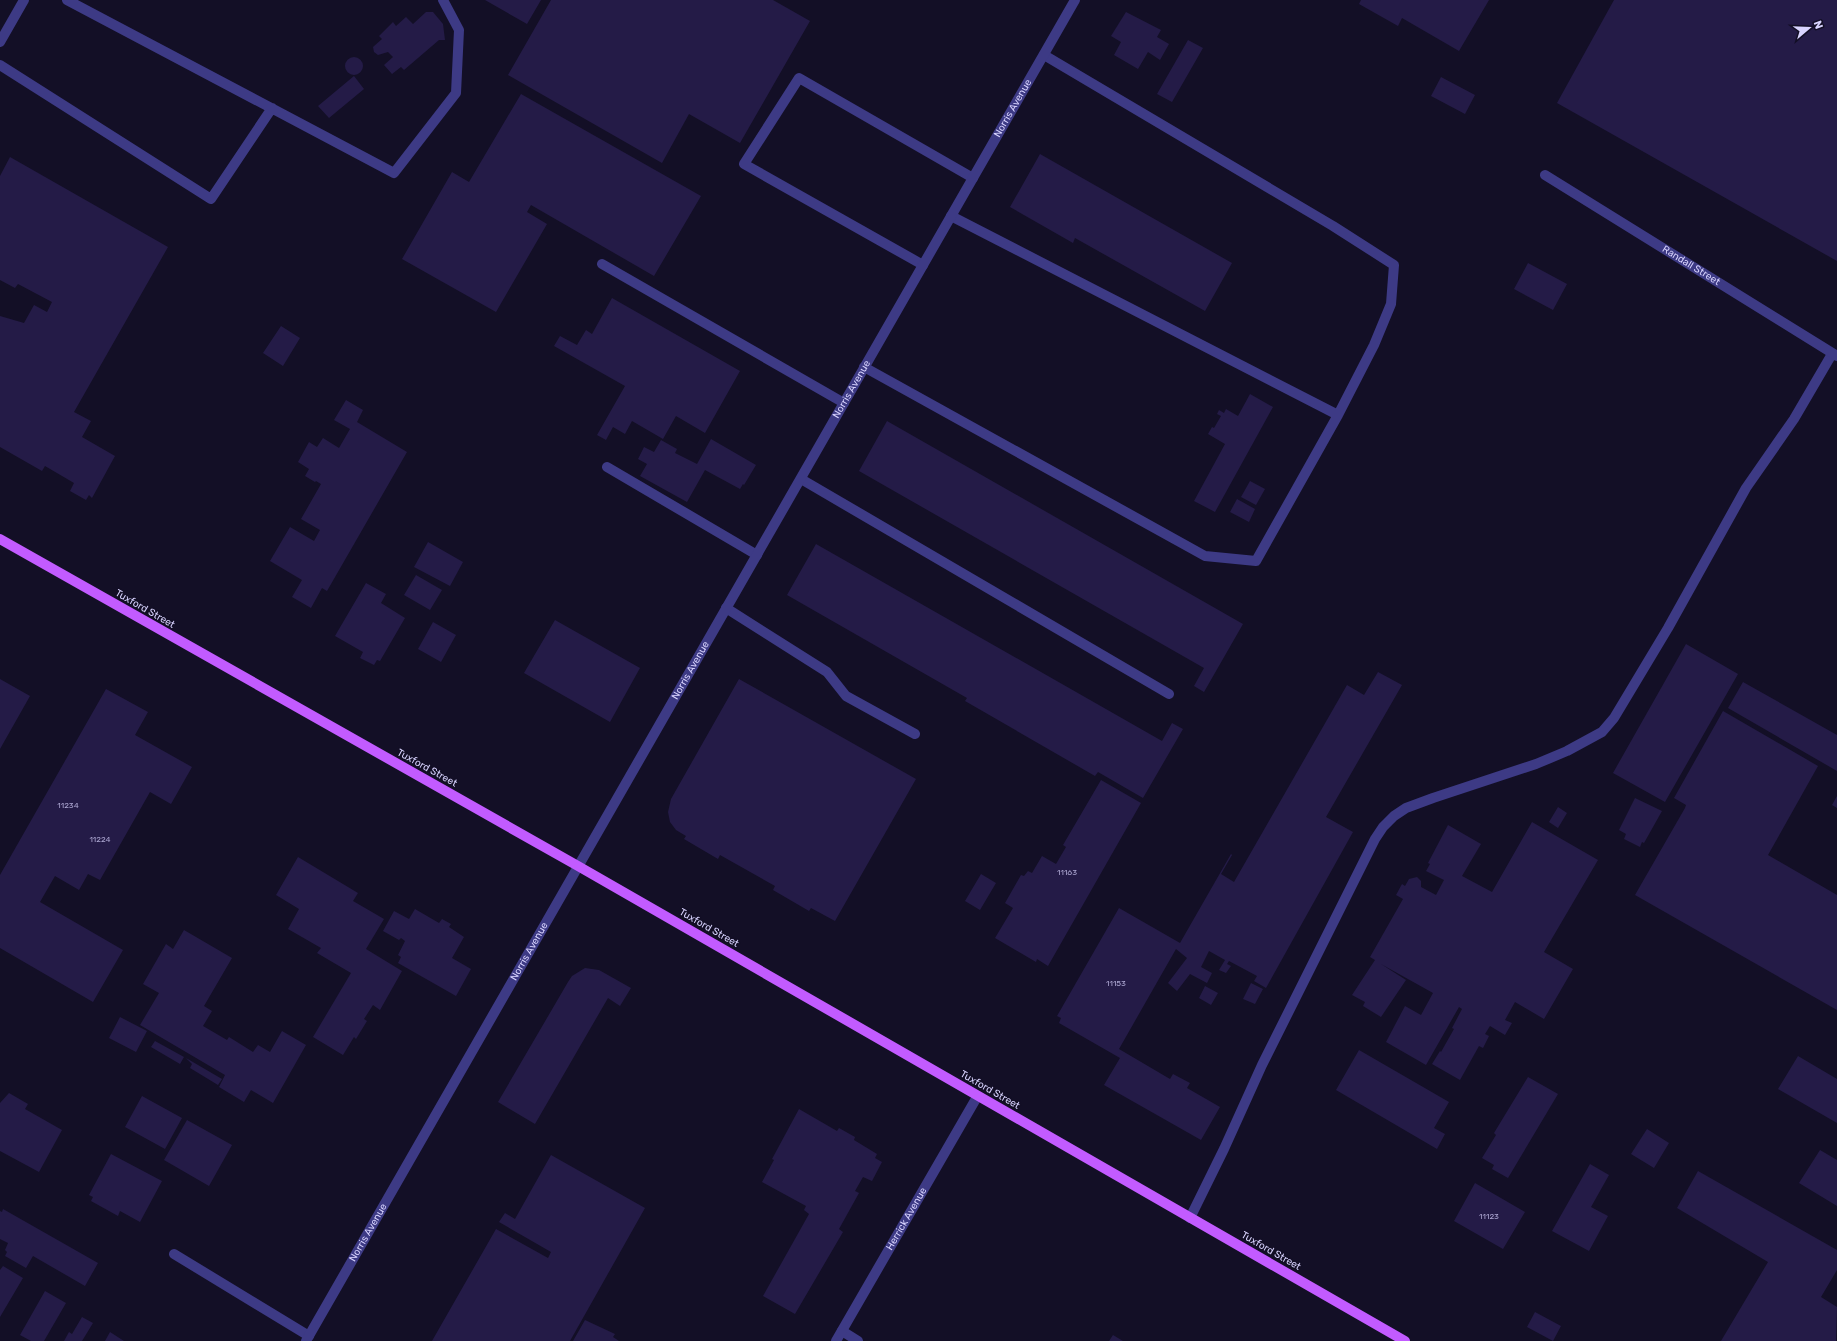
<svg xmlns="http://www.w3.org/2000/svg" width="1837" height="1341" font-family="Rubik,sans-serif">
<rect width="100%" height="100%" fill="#130f26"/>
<path fill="#241b47" d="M485,0H541L527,24Z
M551,0H773L810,21L740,143L689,114L662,163L508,75Z
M1361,0H1489L1459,51L1402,18L1398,26L1359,4Z
M1614,0H1837V261L1557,103Z
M426,12H433L443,24L445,40H439L404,70L401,67L392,74L384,65L393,57L388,52L378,55L374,52L373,47L382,39L379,36L393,22L396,26L406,17L413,24Z
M1126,12L1161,30L1157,37L1169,44L1160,60L1148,52L1138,69L1114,55L1121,42L1111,36Z
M1188,40L1203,48L1172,102L1157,94Z
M345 66a9 9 0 1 1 18 0a9 9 0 1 1-18 0Z
M354,76L364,89L329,118L318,106Z
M1441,77L1475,95L1465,114L1431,96Z
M521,94L701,196L654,276L531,205L527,212L547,224L496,312L402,259L452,172L469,182Z
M1040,154L1232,263L1205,311L1075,238L1073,243L1010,207Z
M10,157L168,247L74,412L91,421L82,437L115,456L92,498L89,495L86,500L70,491L74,483L45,466L42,471L0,447V316L24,323L34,305L47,312L52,302L18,284L15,288L0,280V176Z
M1528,263L1567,284L1553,310L1514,289Z
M612,298L740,371L705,433L676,416L663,439L632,421L625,434L613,427L606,440L597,435L625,386L554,346L560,336L577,345L586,330L592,334Z
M281,326L300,338L283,366L263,353Z
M1250,394L1273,407L1215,512L1194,501L1225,444L1208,434L1212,427L1214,428L1221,416L1217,414L1219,410L1224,413L1226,409L1238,416Z
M346,400L363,410L357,422L407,452L327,591L322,588L311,608L292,597L302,580L270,561L290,527L314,541L320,530L301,519L321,484L316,481L315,482L305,476L309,469L298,462L309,442L317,447L323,438L339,448L350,429L334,420Z
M887,421L1243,624L1204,692L1194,686L1204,668L859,471Z
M711,439L756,465L744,485L743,484L740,489L705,470L687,502L640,476L647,464L638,459L644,447L654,452L661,440L677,449L675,453L697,464Z
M1250,481L1265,489L1256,505L1241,497Z
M1237,499L1255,509L1249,522L1230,512Z
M428,542L463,562L450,586L414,567Z
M816,544L1162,741L1172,723L1183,729L1143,798L1098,772L1095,776L965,701L967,698L787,595Z
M416,575L442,590L430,610L404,595Z
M366,583L386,594L381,603L405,618L380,661L377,660L374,665L360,658L363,652L335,636Z
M555,620L640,668L610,722L524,673Z
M433,622L456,635L441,662L418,649Z
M1686,644L1738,674L1665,802L1613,773Z
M1378,672L1402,685L1326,817L1353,832L1266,988L1254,981L1257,976L1229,961L1227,964L1231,966L1226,973L1219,970L1225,960L1209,951L1201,967L1212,973L1207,983L1190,974L1177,991L1168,983L1187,958L1176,949L1119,1049L1170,1079L1173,1074L1190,1083L1187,1088L1220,1107L1201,1140L1104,1085L1120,1058L1059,1023L1061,1018L1057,1016L1119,908L1180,943L1231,854L1232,855L1221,874L1234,882L1347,685L1364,695Z
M0,679L30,696L0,749Z
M739,679L916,779L835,921L811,908L809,911L773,890L775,886L720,855L718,859L684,839L686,836L676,830L670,822L668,812L671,799Z
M1743,682L1837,735V771L1728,708Z
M106,689L148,712L135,735L192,767L171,804L150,792L100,880L88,874L79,890L55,876L40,902L123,950L93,1002L0,948V875Z
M1723,711L1818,766L1768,855L1837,895V1010L1635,895L1685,808L1686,805L1674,798Z
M1101,780L1141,803L1048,966L1037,959L1036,962L995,938L1013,908L1005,903L1021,875L1024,876L1028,871L1032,873L1042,856L1056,864L1066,847L1063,845Z
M1837,796V808L1832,805Z
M1635,798L1662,811L1644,843L1642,842L1640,847L1624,839L1626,834L1619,830Z
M1558,807L1567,813L1558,828L1549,822Z
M1532,822L1598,860L1544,952L1573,969L1544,1019L1515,1002L1505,1020L1512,1023L1505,1035L1490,1026L1485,1034L1489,1036L1483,1048L1479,1046L1460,1080L1432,1064L1440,1051L1441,1052L1454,1029L1452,1028L1462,1009L1459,1007L1426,1065L1386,1042L1405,1006L1421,1015L1433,993L1381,964L1406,980L1381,1017L1363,1006L1365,1002L1352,995L1375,960L1370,957L1403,899L1396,895L1402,884L1405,886L1409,879L1417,877L1421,881V887L1436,895L1444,880L1426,871L1430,864L1428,863L1448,825L1481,844L1462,876L1492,892Z
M298,857L358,893L353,901L384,919L366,949L402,971L380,1010L373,1005L364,1019L367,1021L356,1039L354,1037L343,1055L313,1037L351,973L317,953L321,948L288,929L299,909L276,895Z
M981,874L996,883L980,910L965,901Z
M415,909L439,923L442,919L451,924L449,927L464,937L452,958L471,969L456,996L398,963L401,957L398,955L405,941L401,938L399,940L383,931L394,911L409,919Z
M184,930L232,958L204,1006L212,1011L203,1026L227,1040L229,1037L253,1052L258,1045L270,1052L282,1031L306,1045L273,1103L251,1090L244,1102L219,1087L225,1075L140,1025L159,993L143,984L166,944L173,949Z
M585,968L599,970L631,988L620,1006L608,998L535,1124L498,1102L568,982L572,976Z
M1251,983L1263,989L1255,1004L1243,999Z
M1205,986L1218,993L1211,1005L1199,998Z
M120,1017L147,1031L136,1052L109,1038Z
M155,1041L184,1057L180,1064L151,1047Z
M1359,1050L1449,1102L1434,1128L1445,1134L1437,1149L1336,1090Z
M1798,1056L1837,1079V1123L1778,1089Z
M186,1058L222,1079L218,1085L190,1068L192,1064Z
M1528,1077L1558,1094L1508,1178L1492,1169L1494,1165L1482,1158L1496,1135L1494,1133Z
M9,1093L28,1104L25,1109L62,1130L39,1172L0,1151V1103Z
M142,1096L182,1118L165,1149L125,1127Z
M799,1109L837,1131L839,1128L855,1137L854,1140L877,1154L875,1158L882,1162L872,1181L863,1177L855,1191L859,1193L839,1229L843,1232L795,1314L763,1296L809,1214L804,1210L806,1206L762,1182L774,1160L772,1159Z
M187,1120L232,1145L209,1186L164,1160Z
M1647,1129L1669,1143L1654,1168L1631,1154Z
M1820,1150L1837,1160V1206L1799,1183Z
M111,1154L162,1181L140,1222L120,1211L118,1216L91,1201L93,1197L89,1195Z
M551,1155L645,1208L570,1341H432L496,1229L548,1258L551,1252L499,1222L505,1213L515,1219Z
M1590,1164L1609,1175L1591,1207L1608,1216L1589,1251L1552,1231Z
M1698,1171L1837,1250V1270L1821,1297L1837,1307L1836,1341H1721L1768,1262L1677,1208Z
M1475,1183L1525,1212L1503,1249L1454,1221Z
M3,1209L98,1263L85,1286L33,1256L26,1268L5,1256L7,1252L5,1250L8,1243L0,1239V1211L2,1212Z
M3,1266L23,1278L0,1317V1270Z
M45,1291L66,1303L44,1341H31L20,1335Z
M1535,1312L1561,1326L1553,1341L1527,1327Z
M82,1317L93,1323L82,1341H64L69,1332L72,1334Z
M585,1320L615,1334L613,1337L619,1341H573Z
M110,1332L124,1341H105Z
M1113,1335L1123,1341H1109Z"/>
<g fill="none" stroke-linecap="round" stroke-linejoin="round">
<path stroke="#3d3a85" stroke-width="10" d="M67,0L394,173L456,93L459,30L443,0
M0,65L211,199L272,108
M951,216L1338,415
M602,264L844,403
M923,265L744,164L799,78L973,178
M864,367L1205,556L1256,561L1338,415L1374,345L1391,304L1394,265L1333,226L1044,55
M607,467L757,555
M801,479L1169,694
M726,608L827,672L846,696L915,734
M1190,1218L1224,1149L1262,1065L1375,839L1383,827L1394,816L1406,808L1433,798L1536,764L1567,751L1602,732L1614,718L1668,628L1746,488L1794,419L1832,354
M174,1254L309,1336
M842,1331L858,1341"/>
<g stroke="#3d3a85" stroke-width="10">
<path d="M0,42L24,0"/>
<path id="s1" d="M1545,175L1837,356"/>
<path id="s2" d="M306,1341L1075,0"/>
<path id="s3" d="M836,1341L977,1097"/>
</g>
<path stroke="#c25bff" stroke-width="10" d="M0,539L578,866L1405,1341"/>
</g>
<g text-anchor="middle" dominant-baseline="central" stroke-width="3" stroke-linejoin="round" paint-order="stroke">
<g font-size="8" fill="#aca6d1">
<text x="68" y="805">11234</text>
<text x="100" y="839">11224</text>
<text x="1067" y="872">11163</text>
<text x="1116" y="983">11153</text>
<text x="1489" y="1216">11123</text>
</g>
<g font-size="10" fill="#d9d4ff" stroke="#130f26">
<text stroke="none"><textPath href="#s2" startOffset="1421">Norris Avenue</textPath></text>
<text stroke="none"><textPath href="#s1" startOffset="172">Randall Street</textPath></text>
<text stroke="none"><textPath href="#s2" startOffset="1097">Norris Avenue</textPath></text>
<text transform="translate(145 609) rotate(30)">Tuxford Street</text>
<text stroke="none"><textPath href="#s2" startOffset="773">Norris Avenue</textPath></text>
<text transform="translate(427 768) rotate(29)">Tuxford Street</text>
<text transform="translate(709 928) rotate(30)">Tuxford Street</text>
<text stroke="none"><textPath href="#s2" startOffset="449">Norris Avenue</textPath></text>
<text transform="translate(990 1090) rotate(30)">Tuxford Street</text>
<text stroke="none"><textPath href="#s3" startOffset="141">Herrick Avenue</textPath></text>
<text stroke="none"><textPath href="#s2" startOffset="125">Norris Avenue</textPath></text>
<text transform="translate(1271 1251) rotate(30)">Tuxford Street</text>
</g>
</g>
<g transform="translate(1809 28) rotate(71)" stroke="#130f26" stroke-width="3" paint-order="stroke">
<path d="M0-3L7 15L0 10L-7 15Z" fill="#d9d4ff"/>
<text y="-6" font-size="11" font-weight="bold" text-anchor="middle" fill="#d9d4ff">N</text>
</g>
</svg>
